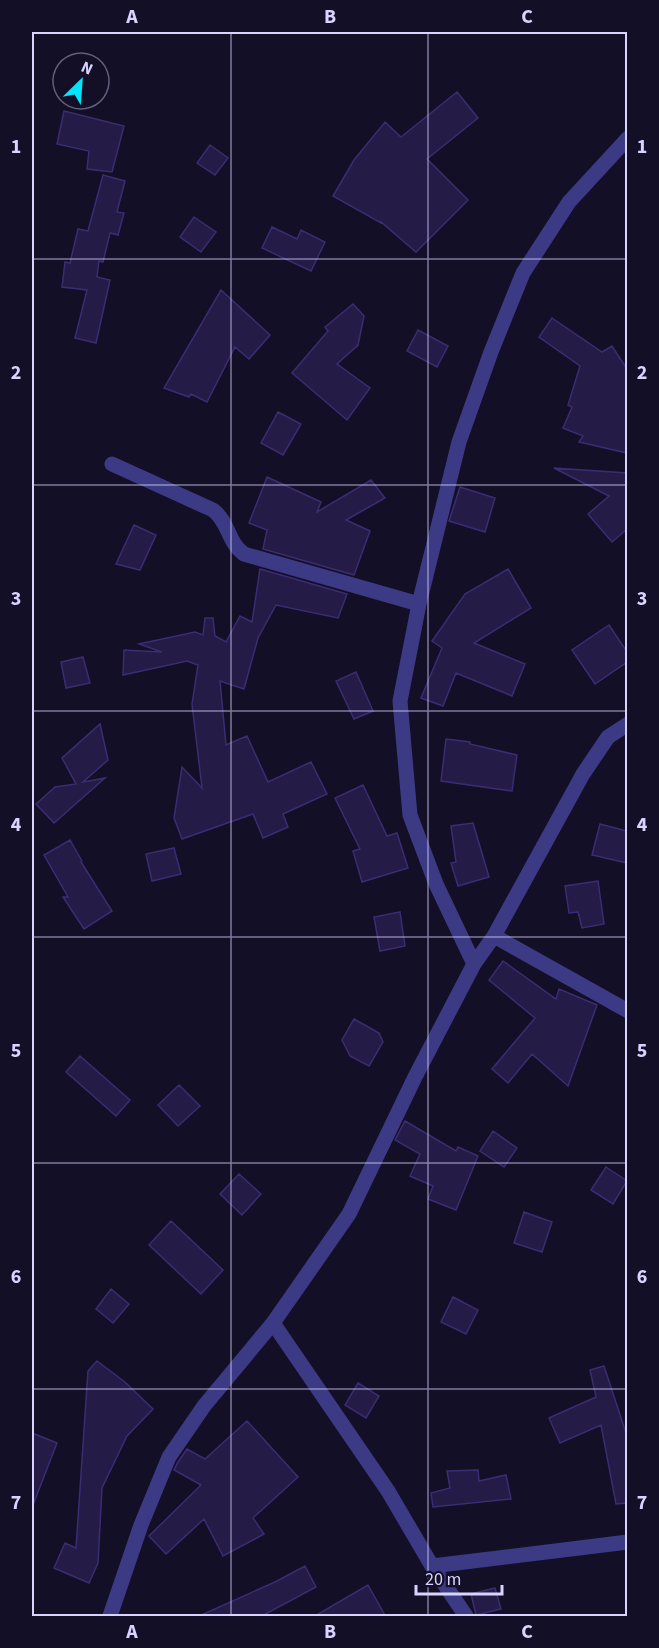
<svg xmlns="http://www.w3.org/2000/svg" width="659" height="1648" font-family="'Source Sans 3',sans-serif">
<rect width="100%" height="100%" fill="#130f26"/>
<path fill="#241b47" stroke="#3b2d73" stroke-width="1.5" d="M457,92L478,118L427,159L468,200L416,252L381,222V223L333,196L354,160L385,122L401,137Z
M64,111L124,126L112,172L87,169L89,151L57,144Z
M210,145L228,158L215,175L197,163Z
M103,175L125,181L117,212L124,213L118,235L110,233L103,262L99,261L97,277L110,280L96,343L75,338L87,290L62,287L65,262L70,263L78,229L88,231Z
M194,217L216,232L201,252L180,237Z
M272,227L297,239L301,230L325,242L311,271L262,248Z
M221,290L270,335L249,359L235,347L207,402L191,394L189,397L164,388Z
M353,304L364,316L358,345L337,364L370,388L347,420L292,373L328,331L325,327Z
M552,318L602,352L612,346L627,369V453L579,442L583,436L563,428L572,407L568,405L580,366L539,337Z
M418,330L448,346L437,367L407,351Z
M278,412L301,424L283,455L261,443Z
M554,468L627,473V529L612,542L588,514L609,496Z
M267,477L321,502L317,512L371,480L385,498L346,520L370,531L354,575L263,549L267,530L249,523Z
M460,487L495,498L485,532L449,521Z
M134,525L156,535L140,570L116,564Z
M260,569L347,594L338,618L276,605L258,638L244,689L220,681L226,745L247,736L268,782L311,762L327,794L283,814L288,827L263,838L253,814L182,839L174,818L182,767L202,788L192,704L198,665L187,661L123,675L124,650L162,652L139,644L195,632L203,635L205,618H213L215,636L226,642L240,616L252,622Z
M508,569L531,608L474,643L525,664L512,696L456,673L443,706L421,698L442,648L432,641L465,594Z
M609,625L627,652V662L595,684L572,650Z
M83,657L90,683L66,688L61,662Z
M356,672L373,711L354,719L336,681Z
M100,724L108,760L83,782L105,778L54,823L36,804L55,787L76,784L62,758Z
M446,739L470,742V744L517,755L512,791L441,781Z
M363,785L387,836L397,833L408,868L362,882L353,851L360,849L335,798Z
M473,823L489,877L458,886L451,863L456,862L451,826Z
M600,824L627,831V863L592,855Z
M70,840L82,861L81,862L112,911L84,929L63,897H68L44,855Z
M174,848L181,874L152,881L146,854Z
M598,881L604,924L582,928L578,912L569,913L565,886Z
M400,912L405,946L380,951L374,917Z
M503,961L556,999L559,989L597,1005L568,1086L532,1054L508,1083L492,1069L535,1018L489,980Z
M354,1019L379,1033L383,1042L369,1066L350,1056L342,1040Z
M80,1056L130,1100L116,1116L66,1072Z
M179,1085L200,1106L178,1126L158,1105Z
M405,1121L456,1151L458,1147L478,1156L456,1210L428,1199L433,1186L410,1176L420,1154L395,1140Z
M493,1131L517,1148L504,1167L480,1151Z
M606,1167L627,1181L613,1204L591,1190Z
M239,1174L261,1194L242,1215L220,1194Z
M524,1212L552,1222L542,1252L514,1243Z
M171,1221L223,1270L201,1294L149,1245Z
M111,1289L129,1304L113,1323L96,1309Z
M453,1297L478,1310L466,1334L441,1322Z
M97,1361L125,1382L153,1409L127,1436L102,1488L98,1563L89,1583L54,1568L65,1543L76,1548L88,1371Z
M604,1366L627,1436V1503L616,1504L601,1425L560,1443L549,1418L596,1397L590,1370Z
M358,1383L379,1396L366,1418L345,1405Z
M247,1421L298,1477L253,1518L264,1534L223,1556L204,1519L166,1554L149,1536L201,1485L174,1470L178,1462L187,1449L205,1459Z
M32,1433L57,1443L33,1505H32Z
M478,1470L479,1481L506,1475L511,1499L433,1507L431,1493L450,1488L447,1471Z
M305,1566L316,1587L260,1617H197L275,1582Z
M368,1585L386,1617H313Z
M495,1588L501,1609L476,1615L471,1594Z"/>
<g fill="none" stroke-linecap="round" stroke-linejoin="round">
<path stroke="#3d3a85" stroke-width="15" d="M112,464L213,510C229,522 228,543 244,554L419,604
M494,936L628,1011
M474,964L436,884L410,815L400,701L419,604L459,442L491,352L523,273L569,202L628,138
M273,1323L388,1491L432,1566L466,1616
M432,1566L628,1542
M110,1616L141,1525L169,1457L204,1406L273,1323L349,1214L415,1077L474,964L494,936L583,774L608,737L628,724"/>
</g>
<path fill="none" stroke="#d9d4ff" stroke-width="1.5" stroke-opacity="0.55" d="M231,32V1616M428,32V1616M32,259H628M32,485H628M32,711H628M32,937H628M32,1163H628M32,1389H628"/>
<rect width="659" height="1648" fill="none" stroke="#130f26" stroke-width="66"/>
<g transform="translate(81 81) rotate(25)"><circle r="28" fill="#130f26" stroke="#625e7d" stroke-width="1.5"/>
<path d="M0-4.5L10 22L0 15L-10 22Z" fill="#00e5ff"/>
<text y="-9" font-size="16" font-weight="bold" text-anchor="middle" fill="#d9d4ff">N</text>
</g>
<path d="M416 1585v9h86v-9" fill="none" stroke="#d9d4ff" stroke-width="3"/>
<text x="425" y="1585" font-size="18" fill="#d9d4ff" stroke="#130f26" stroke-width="4.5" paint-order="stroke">20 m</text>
<rect x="33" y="33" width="593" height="1582" fill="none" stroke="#d9d4ff" stroke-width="2"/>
<g font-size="20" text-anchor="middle" font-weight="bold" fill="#d9d4ff">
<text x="132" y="23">A</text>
<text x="330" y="23">B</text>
<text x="527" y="23">C</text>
<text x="16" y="153">1</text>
<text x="642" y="153">1</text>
<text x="16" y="379">2</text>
<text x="642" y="379">2</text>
<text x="16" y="605">3</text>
<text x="642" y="605">3</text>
<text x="16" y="831">4</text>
<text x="642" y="831">4</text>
<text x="16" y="1057">5</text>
<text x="642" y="1057">5</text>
<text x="16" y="1283">6</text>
<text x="642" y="1283">6</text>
<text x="16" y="1509">7</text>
<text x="642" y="1509">7</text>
<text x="132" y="1638">A</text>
<text x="330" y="1638">B</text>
<text x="527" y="1638">C</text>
</g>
</svg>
